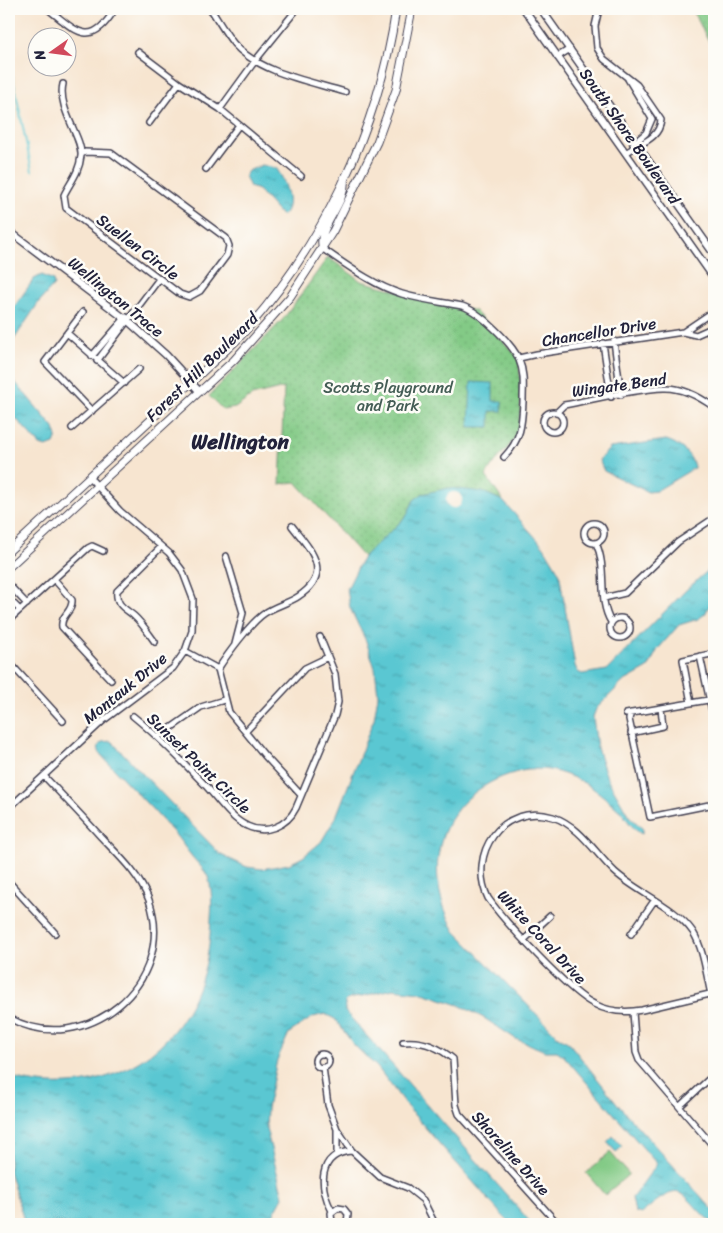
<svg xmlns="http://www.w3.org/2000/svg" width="723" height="1233" font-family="Sriracha,sans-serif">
<defs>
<pattern id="park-dots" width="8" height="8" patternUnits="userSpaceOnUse" patternTransform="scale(1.25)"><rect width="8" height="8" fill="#83ca86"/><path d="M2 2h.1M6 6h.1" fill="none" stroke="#71ad75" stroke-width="1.8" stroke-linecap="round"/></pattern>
<pattern id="water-ripples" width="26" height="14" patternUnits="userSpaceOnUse" patternTransform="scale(1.25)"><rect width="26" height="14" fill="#5ac7d2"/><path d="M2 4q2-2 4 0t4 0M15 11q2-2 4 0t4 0" fill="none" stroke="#4aa1ac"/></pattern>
</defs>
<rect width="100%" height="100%" fill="#fdfcf7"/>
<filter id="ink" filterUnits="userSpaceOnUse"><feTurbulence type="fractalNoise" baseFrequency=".02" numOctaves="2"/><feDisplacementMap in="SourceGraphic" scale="10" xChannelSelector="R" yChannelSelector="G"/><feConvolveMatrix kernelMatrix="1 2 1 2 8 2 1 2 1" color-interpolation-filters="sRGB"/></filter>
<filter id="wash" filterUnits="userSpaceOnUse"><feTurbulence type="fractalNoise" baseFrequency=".0096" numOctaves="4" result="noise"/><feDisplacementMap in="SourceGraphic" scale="20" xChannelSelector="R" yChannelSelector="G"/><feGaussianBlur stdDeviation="1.12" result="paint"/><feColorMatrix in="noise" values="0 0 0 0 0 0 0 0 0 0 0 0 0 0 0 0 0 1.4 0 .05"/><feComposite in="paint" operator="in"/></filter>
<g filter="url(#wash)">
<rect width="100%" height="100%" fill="#f7e5d0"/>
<path fill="#83ca86" stroke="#527660" d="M610,1152L629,1174L605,1195L586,1173Z"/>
<path fill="url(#park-dots)" stroke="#527660" d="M692,9H714V51Z
M328,257L361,281L475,311L519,358C520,376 524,425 514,439C505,453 493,461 486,476L503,501L483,492L414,500L406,517L363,557L296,482L280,484L284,388L252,396L235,408L223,410L209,396L284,318Z"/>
<path fill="url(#water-ripples)" stroke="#3e7486" d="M262,165L276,168C284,178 296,206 282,216L258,190L250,187L245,176L248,171Z
M42,275L53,280L54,285L39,302L9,347V314L34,279Z
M9,375L54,428L57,437L54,444L46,447L40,445L9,411Z
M471,382L493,383V401H502V411H490V427H469Z
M666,440C678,443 693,455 694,468L656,491L648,492L604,471L599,460L610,448Z
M449,488L483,492L503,501L544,547L559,572L575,666L578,672L582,674L607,670L685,591L714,565V597L705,614L698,619L679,625L658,649L648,668L623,682L596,709L593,717L597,748L607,778L629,816L643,829L642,834C633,830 627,819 621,812C602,794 584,779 558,772C539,766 520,770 502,777C436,804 421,872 455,931L558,1036L569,1043L620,1107L714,1211V1224C679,1197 687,1174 641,1214L635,1212L632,1198L657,1164L563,1055L557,1051H545L516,1039L484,1018L459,1005L420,992L393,989L349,999L345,1002V1011L532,1224H511L502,1215L409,1109L378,1068L353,1044L335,1019L325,1014L313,1017L289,1033L277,1060L267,1108L266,1128L283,1197L268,1224H25L9,1171V1077C113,1107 203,1041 210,934C211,917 214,893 208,877C205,870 199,865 194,859C187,851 181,841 173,832C150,806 125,781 101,755C98,750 97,746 102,742L111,741L221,855L247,867L262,869L289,864L303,857L321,842L336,817L374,719L378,695L375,668L366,641L350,608L347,589L363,557L406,517L414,500L422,494Z
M613,1136L622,1147L616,1152L607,1142Z"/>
<path fill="#f7e5d0" d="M446 500a8 8 0 1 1 16 0a8 8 0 1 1-16 0Z"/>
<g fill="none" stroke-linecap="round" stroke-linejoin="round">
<path stroke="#5ac7d2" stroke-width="2" d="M9,60L32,171"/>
</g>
</g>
<g filter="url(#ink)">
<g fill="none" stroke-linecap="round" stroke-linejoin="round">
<defs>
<path id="minor" d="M48,9C77,32 91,49 115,9
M208,9L212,11C219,22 226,34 234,44C260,73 309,81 345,92
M599,9L595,26L597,48L604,59L637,85L661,120C659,140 639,143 626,153
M138,52L179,83L220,109L301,176
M557,57L570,49
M628,79L652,119L646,133L633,144
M63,84C57,109 83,138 81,156C79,173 71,181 64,195L66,208L180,294L189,297L200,291L227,255L229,246L226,238L111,153L85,152L82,154
M220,109L255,61L297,9
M149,123L179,83
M206,169L239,125
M9,187L10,189
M323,249C348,266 373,285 402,294C422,300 442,302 462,306C479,311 513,344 519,360C525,374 523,387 523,402C522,424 521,440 504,457
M83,312L45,362L92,411
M683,332L714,311
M67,333L124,383
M614,341L621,395
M603,343L611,397
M92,356L126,317
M519,358L537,354L683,332L696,335L714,327
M97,361L159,279
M543 422a10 10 0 1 1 20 0a10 10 0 1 1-20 0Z
M556,413L564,405C596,399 632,389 664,388C683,387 700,397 714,407
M72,428L139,369
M584 533a10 10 0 1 1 20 0a10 10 0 1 1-20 0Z
M596,543C608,569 597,599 611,622
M226,556L243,613L235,644
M54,579L72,600C73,612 60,615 62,627L111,680
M9,585L27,604
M604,598L625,593L678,542L714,518
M9,599L20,610
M610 628a10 10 0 1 1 20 0a10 10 0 1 1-20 0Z
M9,620L88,548L92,546L103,551
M155,642C149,634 142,623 134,616C126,609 115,605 117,591L161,547
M185,651L218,669L229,712L265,756L301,795
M700,656L714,720
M9,662L63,721
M218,669C227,655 251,622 265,613C275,606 289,603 299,596C334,573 310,549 292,526
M691,703L683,660L711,654
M631,713L629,719L650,817L714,804
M626,714L714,699
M133,716C160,738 182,761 206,786C218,799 231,819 247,826C266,835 287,826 296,808L335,715L338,702L335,674L320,637
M246,731L305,668L328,657
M631,733L663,726L661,708
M158,737L201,707L224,700
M9,808L104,720L173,668L185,651L192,631L193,599L182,570L169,553L120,511L90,478
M9,882L55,933
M631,934L654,901
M525,939L550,916
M711,994C706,974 704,950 693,932C675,906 638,893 615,872C596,854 579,825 553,817C502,802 467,854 488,898C503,920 571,994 594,1004C609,1012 625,1013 642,1010L714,993
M633,1012L636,1052L639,1060L714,1147
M9,1018C85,1060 178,983 149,900C139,874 119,856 101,837C82,816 63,796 44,776
M403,1042C422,1040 439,1047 453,1059L456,1105L459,1114L558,1224
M315 1061a7 7 0 1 1 14 0a7 7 0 1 1-14 0Z
M323,1067L328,1105L337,1129L352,1151L380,1177L408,1188L423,1200L435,1224
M680,1106L708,1080
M337,1154V1129
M332,1211C319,1188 317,1153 352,1151
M332,1224L331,1213L338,1208L344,1209L348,1214L347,1224"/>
<path id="tertiary" d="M524,9L714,278
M541,9L714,254
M9,231L128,321L166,355L199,391"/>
<path id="secondary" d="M323,249C315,228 348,204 344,178
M9,551L237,340C320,251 379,129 396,9
M9,567L234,360L290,297L333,231L377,142L396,90L412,9"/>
</defs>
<use href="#minor" stroke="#423f51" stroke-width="8"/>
<use href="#tertiary" stroke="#423f51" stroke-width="9"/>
<use href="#secondary" stroke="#423f51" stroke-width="9"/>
<use href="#minor" stroke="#fff" stroke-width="5"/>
<use href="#tertiary" stroke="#fff" stroke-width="6"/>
<use href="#secondary" stroke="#fff" stroke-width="7"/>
</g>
</g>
<g text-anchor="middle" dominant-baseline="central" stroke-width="5" stroke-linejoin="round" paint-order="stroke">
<g font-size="16" fill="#22223b" stroke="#fdfcf7">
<text transform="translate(630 136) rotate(55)">South Shore Boulevard</text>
<text transform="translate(138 247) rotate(37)">Suellen Circle</text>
<text transform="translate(116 297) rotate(39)">Wellington Trace</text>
<text transform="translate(599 332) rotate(-9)">Chancellor Drive</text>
<text transform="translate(202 367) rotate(-44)">Forest Hill Boulevard</text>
<text transform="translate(619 385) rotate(-8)">Wingate Bend</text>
<text transform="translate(125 688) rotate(-39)">Montauk Drive</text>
<text transform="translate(199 763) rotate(44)">Sunset Point Circle</text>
<text transform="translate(542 937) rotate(47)">White Coral Drive</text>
<text transform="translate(511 1153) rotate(48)">Shoreline Drive</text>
</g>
<g font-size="16" fill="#445d55" stroke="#fdfcf7">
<text x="388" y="387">Scotts Playground<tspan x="388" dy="18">and Park</tspan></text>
</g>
<g font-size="21" font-weight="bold" fill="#22223b" stroke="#fdfcf7">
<text x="240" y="442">Wellington</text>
</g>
</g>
<rect width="723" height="1233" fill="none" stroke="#fdfcf7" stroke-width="30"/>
<g transform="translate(52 52) rotate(256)"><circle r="24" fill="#fdfcf7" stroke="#a5a5ac"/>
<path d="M0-4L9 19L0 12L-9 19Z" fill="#d1495b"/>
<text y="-8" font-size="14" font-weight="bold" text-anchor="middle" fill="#22223b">N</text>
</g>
</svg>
